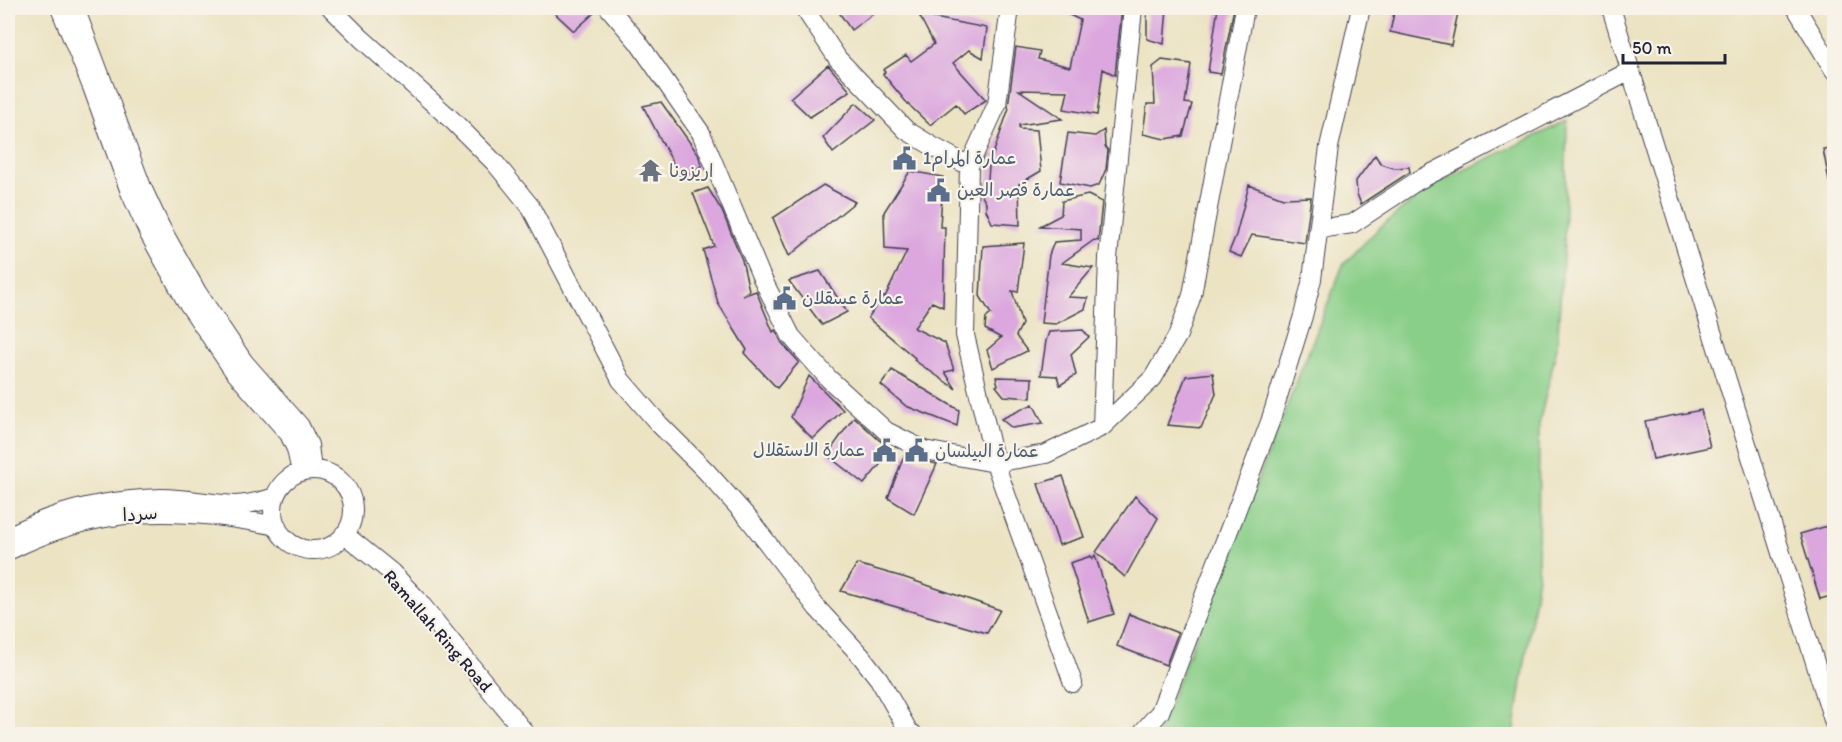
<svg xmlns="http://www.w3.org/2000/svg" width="1842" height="742" font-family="Itim,'Playpen Sans Arabic',sans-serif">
<rect width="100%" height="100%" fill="#f7f3e8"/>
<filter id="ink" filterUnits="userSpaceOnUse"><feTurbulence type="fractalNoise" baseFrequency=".0167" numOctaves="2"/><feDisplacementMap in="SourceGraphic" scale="12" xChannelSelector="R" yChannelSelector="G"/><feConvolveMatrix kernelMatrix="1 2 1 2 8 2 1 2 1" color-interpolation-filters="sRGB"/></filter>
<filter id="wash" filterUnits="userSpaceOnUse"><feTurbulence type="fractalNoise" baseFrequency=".008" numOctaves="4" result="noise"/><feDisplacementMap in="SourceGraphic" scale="24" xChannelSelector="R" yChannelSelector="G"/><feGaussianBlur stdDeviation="1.35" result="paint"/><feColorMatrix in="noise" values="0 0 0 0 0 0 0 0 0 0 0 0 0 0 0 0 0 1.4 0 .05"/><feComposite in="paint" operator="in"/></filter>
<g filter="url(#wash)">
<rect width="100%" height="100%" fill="#ece3c3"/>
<path fill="#8acf89" stroke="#567862" stroke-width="1.5" d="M1567,121L1564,243L1557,347L1539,424L1538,576L1514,734H1157L1343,265L1378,229L1433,185Z"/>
<g id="blocks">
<path fill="#dba7de" d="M549,8H588L594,13L574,31Z
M836,8H881L851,30Z
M1055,8H1122L1115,75L1103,69L1097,115L1064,109L1068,91L1019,90L1062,119L1019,125V129L1037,130L1041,171L1019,184L1020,225L992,223L986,210V203L980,193L987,191L989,166L1009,108L1008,107L1016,47L1040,51L1038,59L1070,67L1080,20Z
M1147,8H1167L1164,44L1147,39Z
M1218,8H1234L1221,74L1208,72Z
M1395,8H1459L1451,45L1390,32Z
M919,15L987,28L983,58L969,50L953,63L986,100L964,114L956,104L930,125L907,103L883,74L885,72L883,70L906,55L911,61L934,44Z
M1162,60L1191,64L1185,103L1192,104L1183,136L1165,139L1143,134L1147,104H1155L1153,67Z
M828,65L850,91L810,117L790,98Z
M661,102L698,154L702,166L681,178L643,106Z
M856,103L875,120L833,153L823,138Z
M1104,130L1105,147L1108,150L1106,169L1099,185L1090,188L1060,182L1068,133L1095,136Z
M1834,147V180L1829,181L1823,149Z
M1375,155L1381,164L1394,168L1409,167L1410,172L1361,204L1357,194L1356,181Z
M910,171L943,177L940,227H945L943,307L932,302L914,328L945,343L954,370L945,372L956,389L914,360L915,358L868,318L882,297H885L907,251L885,249L884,212Z
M823,185L855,202L789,256L773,218Z
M1249,185L1283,198L1311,197L1305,243L1252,235L1241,257L1229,252L1236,235Z
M708,188L722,211L742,260L749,290L742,296L756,291L773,332L775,330L782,343L799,362L777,388L744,353L747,350L718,303L703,250L714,246L693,193Z
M1088,195L1102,202L1098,241L1094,240L1062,263L1093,268L1068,297L1088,298L1085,309L1056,324L1041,323L1049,255L1054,242L1081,240V229L1040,226L1061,215L1062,201Z
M1024,243L1018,292L1012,291L1022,324L1016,336L1027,351L993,368L987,350L1001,338L985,329L986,318L991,314L980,296L983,246Z
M820,271L847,312L822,325L789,281Z
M1083,330L1089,337L1071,354L1076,375L1060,385L1057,376L1041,375L1046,341L1049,332Z
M892,370L959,410L957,426L906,406L881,385Z
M1213,373L1216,394L1201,428L1167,425L1186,376Z
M809,376L843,410L813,439L791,417Z
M996,377L1032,378L1031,398L1004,396L996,386L998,385Z
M1033,404L1043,423L1012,428L1001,419Z
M1701,410L1710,447L1653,459L1645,421Z
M854,417L879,440L893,449L864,484L827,455Z
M905,453L919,460L937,464L914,514L888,498Z
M1063,476L1084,537L1059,545L1038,484Z
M1135,496L1158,518L1125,577L1096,552Z
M1834,524V595L1820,599L1800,534Z
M1095,555L1114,614L1089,622L1070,563L1091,556L1092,559Z
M857,564L906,578L1000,610L987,633L841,591Z
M1129,614L1178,633L1166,665L1117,646Z"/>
</g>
</g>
<g filter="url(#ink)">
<use href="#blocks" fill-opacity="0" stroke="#403f4f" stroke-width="1.5"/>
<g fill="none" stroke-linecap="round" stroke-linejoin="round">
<defs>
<path id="minor" d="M60,8L92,87L130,192L149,234L185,299L233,370L289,434L296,449L301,472
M75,8L142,187L161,228L197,292L244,362L300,426L309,445L312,470
M331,8L361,38L453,121L495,163L530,206L621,380L659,424L706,471L749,519L817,608L861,656L879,679L909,732L913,734
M609,8L638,42L701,133L761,276L791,336L829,379L886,431L924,450L995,463L1046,454L1102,427L1108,258L1133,8
M804,8L838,59L906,130L932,146L969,166
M1010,8L997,104L969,166L965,335L995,463L1073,683
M1611,8L1834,723
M1796,8L1834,70
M1319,229L1352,224L1417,181L1630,71
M1102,427L1153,378L1178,335L1192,295L1245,8
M273 510a40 40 0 1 1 80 0a40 40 0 1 1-80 0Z
M344,534L391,572L416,598L526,734
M8,536C21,530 35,523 49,518C84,505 125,499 162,498C186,498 210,504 235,505C249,505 262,501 275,497
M8,551C99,505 178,506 277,526
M1141,734L1160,712L1270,422L1303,316L1312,279L1329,147L1361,8"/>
</defs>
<use href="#minor" stroke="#403f4f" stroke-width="20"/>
<use href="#minor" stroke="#fff" stroke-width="18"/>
</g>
</g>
<defs>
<symbol id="civic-bare" viewBox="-9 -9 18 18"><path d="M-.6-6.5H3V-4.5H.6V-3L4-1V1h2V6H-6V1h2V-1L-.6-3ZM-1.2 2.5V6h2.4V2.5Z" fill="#5c6f8a" stroke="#f7f3e8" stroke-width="2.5" paint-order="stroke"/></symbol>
<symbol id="temple-bare" viewBox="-9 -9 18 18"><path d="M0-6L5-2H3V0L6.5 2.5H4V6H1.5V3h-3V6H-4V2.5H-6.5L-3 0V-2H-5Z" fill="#6b7280" stroke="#f7f3e8" stroke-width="2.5" paint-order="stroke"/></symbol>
</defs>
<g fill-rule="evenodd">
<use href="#civic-bare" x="888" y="142" width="33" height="33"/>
<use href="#temple-bare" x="634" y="154" width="33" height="33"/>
<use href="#civic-bare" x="922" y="174" width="33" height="33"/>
<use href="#civic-bare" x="768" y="282" width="33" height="33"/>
<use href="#civic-bare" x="868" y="434" width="33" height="33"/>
<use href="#civic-bare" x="900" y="434" width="33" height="33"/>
</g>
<g text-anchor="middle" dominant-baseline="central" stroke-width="4.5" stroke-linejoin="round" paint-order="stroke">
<g font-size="18" fill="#4e5e75" stroke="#f7f3e8" text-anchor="start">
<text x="923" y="158">عمارة المرام1</text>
<text x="957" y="190">عمارة قصر العين</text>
<text x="802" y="298">عمارة عسقلان</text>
<text x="866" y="450" text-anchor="end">عمارة الاستقلال</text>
<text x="935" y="451">عمارة البيلسان</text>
</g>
<g font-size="18" fill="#5b616d" stroke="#f7f3e8" text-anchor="start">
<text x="669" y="171">اريزونا</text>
</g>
<g font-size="18" fill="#22223b" stroke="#f7f3e8">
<text transform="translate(140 514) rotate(-4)">سردا</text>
<text transform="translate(438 631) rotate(49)">Ramallah Ring Road</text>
</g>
</g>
<rect width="1842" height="742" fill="none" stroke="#f7f3e8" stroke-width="30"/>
<path d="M1623 54v9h102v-9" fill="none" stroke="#22223b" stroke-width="3"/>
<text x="1632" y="54" font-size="18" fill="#22223b" stroke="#f7f3e8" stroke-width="4.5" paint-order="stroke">50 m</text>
</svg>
